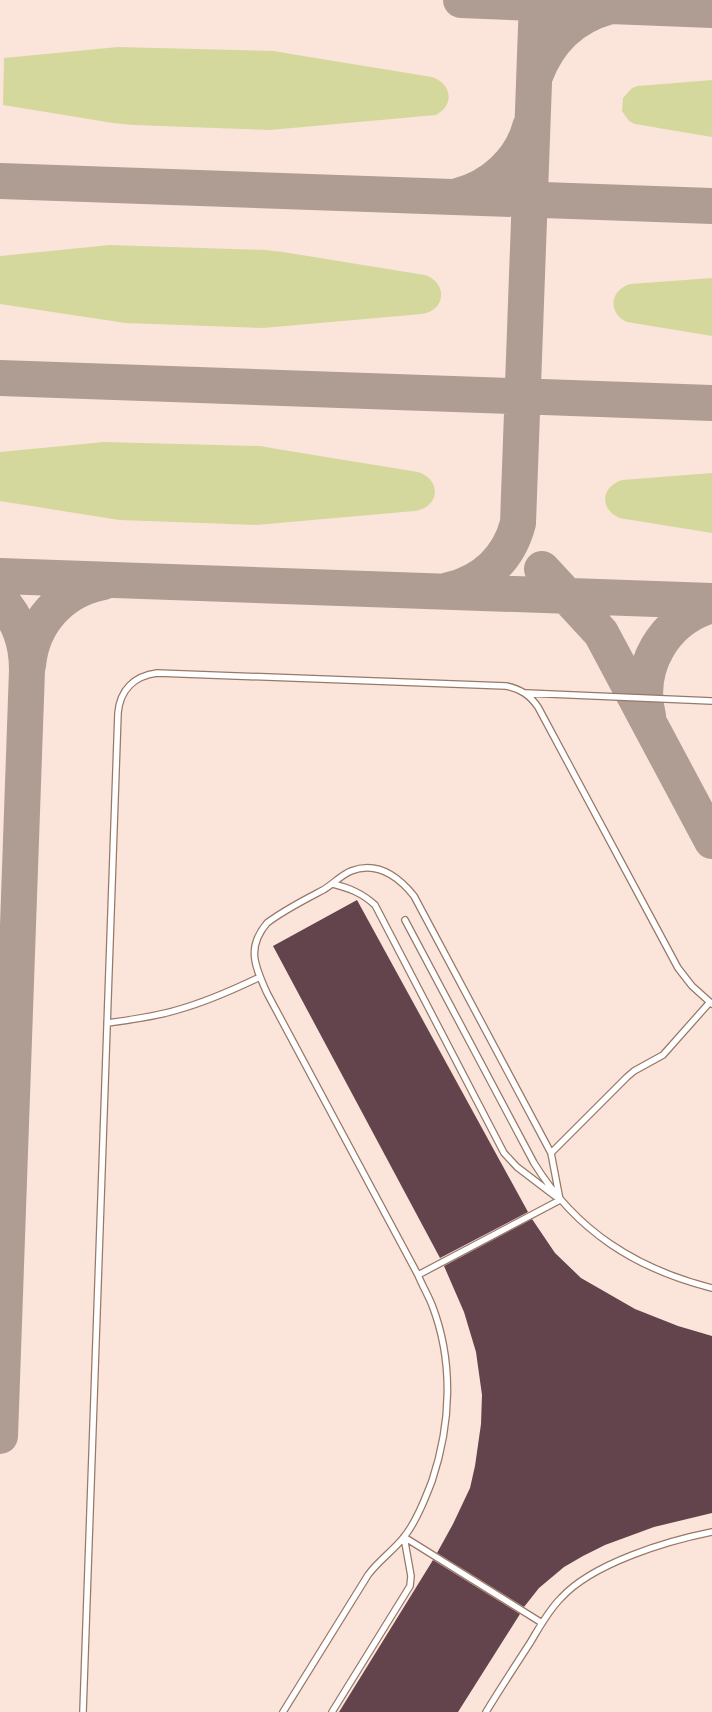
<svg xmlns="http://www.w3.org/2000/svg" width="712" height="1712" font-family="'Nunito Sans',sans-serif">
<rect width="100%" height="100%" fill="#fbe5da"/>
<path fill="#d5d89d" d="M118,47L274,51L291,54L432,77C452,84 455,105 436,115L270,130L133,125L113,123L3,105L4,58Z
M712,80V137L635,124L629,121L622,111L623,98L632,88L638,86Z
M110,245L266,250L283,252L425,275C448,283 446,310 422,314L263,328L125,323L0,304V256Z
M712,278V336L627,322C608,313 609,291 630,284Z
M104,442L260,446L277,449L418,472C442,480 440,507 415,511L256,525L119,520L0,501V452Z
M712,473V533L619,518C599,508 601,487 622,480Z"/>
<g fill="none" stroke-linecap="round" stroke-linejoin="round">
<path stroke="#af9c93" stroke-width="36" d="M461,0L712,10
M535,76C548,41 572,17 608,7
M0,181L712,206
M458,196C492,187 521,161 530,127
M0,378L712,403
M542,569L601,633L712,841
M0,576L712,601
M449,590C484,582 509,558 518,523L537,0
M0,599C19,620 27,642 27,670L0,1436
M28,665C32,623 61,590 103,582
M648,716C636,667 664,619 712,605"/>
</g>
<path fill="#63434c" d="M357,900L528,1212L440,1258L273,946Z
M532,1219L555,1253L581,1278L635,1309L678,1326L712,1336V1513L654,1527L605,1545L583,1556L564,1567L539,1588L524,1607L437,1553L453,1524L470,1488L475,1466L481,1424L482,1395L476,1352L464,1312L444,1266Z
M433,1560L520,1614L458,1712H339Z"/>
<g fill="none" stroke-linecap="round" stroke-linejoin="round">
<defs>
<path id="service" d="M526,693L712,701
M333,884C349,888 362,893 375,905L504,1153L517,1167L555,1196
M405,920L534,1163C576,1231 636,1269 712,1288
M107,1023C130,1020 154,1017 177,1010C206,1002 233,990 260,977
M551,1153L627,1077L634,1071L663,1055L710,1002
M418,1275L560,1200
M404,1537L542,1623
M83,1712L118,713C120,690 134,676 157,673L506,686C520,689 529,694 538,707L678,968L692,986L712,1004
M283,1712L368,1575C378,1561 393,1551 404,1537C416,1522 425,1499 432,1481C451,1424 454,1362 432,1305C428,1295 422,1285 418,1275L267,993C255,966 246,948 267,923C284,910 304,900 323,890C332,885 341,875 351,871C377,861 398,876 414,896L551,1153L560,1200
M332,1712L410,1586L411,1576L404,1537
M486,1712C500,1689 515,1666 530,1643C539,1628 548,1611 561,1598C593,1563 667,1541 712,1532"/>
</defs>
<use href="#service" stroke="#987867" stroke-width="8"/>
<use href="#service" stroke="#fff" stroke-width="5.5"/>
</g>
</svg>
